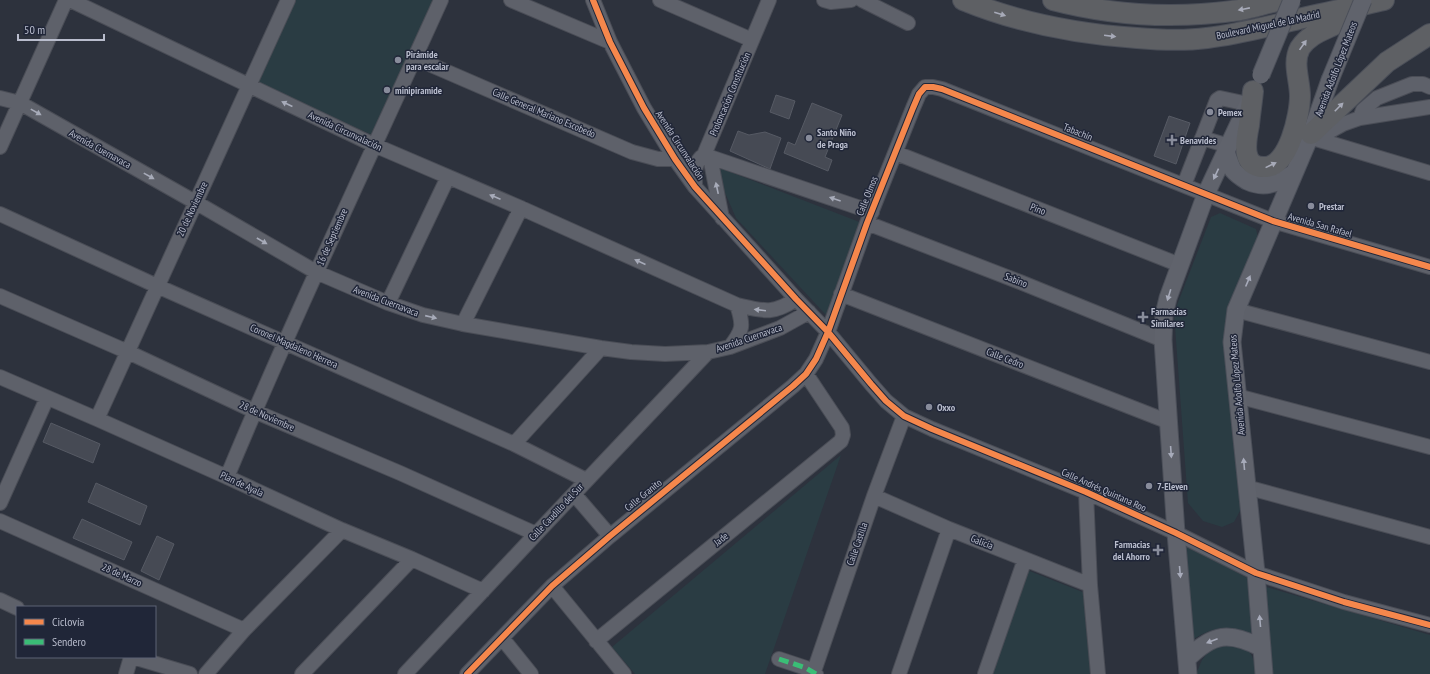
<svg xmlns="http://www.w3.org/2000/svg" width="1430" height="674" font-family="'PT Sans Narrow',sans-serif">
<rect width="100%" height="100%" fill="#2d323d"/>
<path fill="#2a3c43" d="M296,0H434L372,135L257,83Z
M720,168L862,223L826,315L736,218L723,188Z
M1220,213L1256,229L1258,238L1230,307L1225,324L1241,509L1234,522L1222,527L1203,521L1188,503L1174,313L1211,217Z
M841,455L765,674H635L612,647Z
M1184,543L1249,579L1256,638C1232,624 1216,625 1192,640Z
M1027,570L1085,593L1091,674H992Z
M1263,586L1430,635V674H1271Z
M1222,643C1246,645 1254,649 1256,674H1196L1202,660L1210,649Z"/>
<path fill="#464a54" stroke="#565a64" d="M776,95L795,101L789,119L770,112Z
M812,103L842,115L825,157L832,160L828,171L784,153L788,142L795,145Z
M1169,116L1190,123L1176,164L1154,156Z
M738,131L749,135L765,132L781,138L770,169L730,151Z
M51,423L100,444L93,463L43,442Z
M96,483L147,506L140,525L88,502Z
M82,519L132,542L124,560L73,538Z
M157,536L174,544L159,580L141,571Z"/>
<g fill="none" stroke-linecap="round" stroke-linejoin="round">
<defs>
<path id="minor" d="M70,0L374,145L521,208L737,305C763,311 773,315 796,299
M511,0L610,42
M593,0L610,42L644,108L675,159L695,187L796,299L828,332L871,384L886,401L904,416L932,429L1086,492L1176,533L1256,573L1344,602L1430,625
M660,0L752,40
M824,0L831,2L851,0
M862,0L908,23
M415,58L632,152L658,159H675
M0,98L20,103L195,202L316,272L388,303L423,315L463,324L601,348L631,352L665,354L708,352L730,347L780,328L809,312
M1360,118L1363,110L1377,98L1412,84H1423L1430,87
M1202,138L1229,146
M1312,139H1316L1343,124L1360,118L1430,107
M1316,139L1430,173
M0,147L66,0
M896,153L1180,265
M704,155L872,212
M710,157L722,218
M1184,185L1217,100L1220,98L1248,104
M695,187C695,176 693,162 704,155L769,0
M0,214L157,286L514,444L586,480
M867,223L1020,282L1163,340
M841,294L1169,422
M0,296L128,352L254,411L400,473L536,534
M388,303L448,177
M1236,310L1430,362
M463,324L521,208
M730,347C743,330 744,326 737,305
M0,377L97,419L227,477L342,530L412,559L483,591
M1237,396L1430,447
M97,419L288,0
M514,444L601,348
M227,477C294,316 369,159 441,0
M1246,487L1430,537
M1086,492L1090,585L1098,674
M574,494L610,536
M874,496L949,529L1090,585
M0,503L47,398
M0,521L244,630
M552,586L624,674
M0,600L17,608
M502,638L531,674
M596,641L841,441L843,435L842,428L806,374
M133,657L190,674
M779,659L806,668L816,674
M126,674L131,657
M206,674L244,630L342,530
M302,674L412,559
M405,674L536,534L708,352
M467,674L552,586L610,536L793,386L806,374L816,359L828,332L867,223L913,108L919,94L925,87H933L942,89L1273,221L1430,267
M813,674L874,496L904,416
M899,674L949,529
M985,674L1025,559"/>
<path id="major" d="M1226,152C1228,158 1230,164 1233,170C1237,175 1242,178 1247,181C1266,190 1278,182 1294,173
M1187,659C1213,633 1229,631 1262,648
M1188,674L1176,533L1163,340L1164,315L1168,298L1206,194L1249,102
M1264,674L1256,573L1232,342L1236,310L1311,134L1330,80"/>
<path id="highway" d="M963,0C1019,23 1077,34 1137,38C1160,40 1184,41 1207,38C1241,34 1274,25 1307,17C1333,11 1359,6 1384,0
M1053,0C1114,16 1177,19 1240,10C1254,7 1268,3 1282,0
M1253,91C1252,102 1250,114 1249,125C1246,140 1240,168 1265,167C1289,167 1300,114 1300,96C1300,80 1292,63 1300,48C1308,36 1319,32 1332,26C1340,22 1348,17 1355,12
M1311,134L1387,62L1430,34"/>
</defs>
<use href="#minor" stroke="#4a4d56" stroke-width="16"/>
<use href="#major" stroke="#4b4f59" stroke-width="19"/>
<use href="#highway" stroke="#4a4e58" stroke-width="22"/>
<use href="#minor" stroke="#5e616a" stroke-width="14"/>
<use href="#major" stroke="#60636c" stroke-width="17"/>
<use href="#highway" stroke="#5e6064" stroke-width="20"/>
<defs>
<path id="major-bridge" d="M1261,75L1292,0
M1330,80L1363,0"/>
</defs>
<use href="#major-bridge" stroke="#4b4f59" stroke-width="19" stroke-linecap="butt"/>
<use href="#major-bridge" stroke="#60636c" stroke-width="17"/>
<path stroke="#3abd76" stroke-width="5" stroke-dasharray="10 5" stroke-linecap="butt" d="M779,659L806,668L816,674"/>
<defs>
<path id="cycleway" d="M593,0L610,42L644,108L675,159L695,187L796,299L828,332L871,384L886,401L904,416L932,429L1086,492L1176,533L1256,573L1344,602L1430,625
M467,674L552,586L610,536L793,386L806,374L816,359L828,332L867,223L913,108L919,94L925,87H933L942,89L1273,221L1430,267"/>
</defs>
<use href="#cycleway" stroke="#202638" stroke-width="8"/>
<use href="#cycleway" stroke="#f5874c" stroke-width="6"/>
</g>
<defs><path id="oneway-solid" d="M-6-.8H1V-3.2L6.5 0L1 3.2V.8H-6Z"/></defs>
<g fill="#a7aab8">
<use href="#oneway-solid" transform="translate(1244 9) rotate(169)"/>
<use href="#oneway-solid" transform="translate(1000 14) rotate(17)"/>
<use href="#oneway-solid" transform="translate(1110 36) rotate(7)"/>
<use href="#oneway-solid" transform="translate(1303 45) rotate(-55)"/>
<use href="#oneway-solid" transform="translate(1339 107) rotate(-45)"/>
<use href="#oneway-solid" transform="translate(1271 165) rotate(-26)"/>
</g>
<g fill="#a7abb9">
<use href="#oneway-solid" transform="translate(287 104) rotate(-155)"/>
<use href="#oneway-solid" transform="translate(36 112) rotate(29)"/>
<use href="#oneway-solid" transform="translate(149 176) rotate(29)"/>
<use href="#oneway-solid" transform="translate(717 188) rotate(-102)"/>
<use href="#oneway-solid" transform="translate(495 197) rotate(-157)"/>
<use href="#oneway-solid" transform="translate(835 199) rotate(-161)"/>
<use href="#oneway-solid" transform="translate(262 241) rotate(30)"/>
<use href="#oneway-solid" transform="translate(640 262) rotate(-156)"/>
<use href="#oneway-solid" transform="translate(760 310) rotate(-173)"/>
<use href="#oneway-solid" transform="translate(431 317) rotate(13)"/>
</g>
<g fill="#a7abba">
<use href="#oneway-solid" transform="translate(1216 174) rotate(115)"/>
<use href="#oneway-solid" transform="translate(1248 281) rotate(-67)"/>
<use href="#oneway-solid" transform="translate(1169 295) rotate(107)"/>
<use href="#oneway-solid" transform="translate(1171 452) rotate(86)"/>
<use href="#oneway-solid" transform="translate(1244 464) rotate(-95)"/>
<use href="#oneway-solid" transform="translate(1180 572) rotate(85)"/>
<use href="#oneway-solid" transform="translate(1260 621) rotate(-95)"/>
<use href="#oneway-solid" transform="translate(1212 641) rotate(159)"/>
</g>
<g fill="#888c9b" stroke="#202638" stroke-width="1.5">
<circle cx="398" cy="60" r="4"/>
<circle cx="387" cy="90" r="4"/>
<circle cx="1210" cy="112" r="4"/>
<circle cx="809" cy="138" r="4"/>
<path d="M1170 134h4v4h4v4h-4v4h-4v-4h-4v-4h4z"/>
<circle cx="1311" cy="206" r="4"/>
<path d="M1141 311h4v4h4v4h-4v4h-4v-4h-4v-4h4z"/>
<circle cx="929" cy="407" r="4"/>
<circle cx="1149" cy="486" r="4"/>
<path d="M1156 544h4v4h4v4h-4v4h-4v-4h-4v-4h4z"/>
</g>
<g text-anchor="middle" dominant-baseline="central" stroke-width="3" stroke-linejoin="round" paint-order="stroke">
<g font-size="10" fill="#b9bdcd" stroke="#202638">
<text transform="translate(1268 25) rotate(-12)">Boulevard Miguel de la Madrid</text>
<text transform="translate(1336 69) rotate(-69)">Avenida Adolfo López Mateos</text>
<text transform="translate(730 94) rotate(-67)">Proloncación Constitución</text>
<text transform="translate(544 113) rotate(23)">Calle General Mariano Escobedo</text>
<text transform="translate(345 131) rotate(25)">Avenida Circunvalación</text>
<text transform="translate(1078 132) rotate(22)">Tabachín</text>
<text transform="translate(680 145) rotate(57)">Avenida Circunvalación</text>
<text transform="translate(100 149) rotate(29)">Avenida Cuernavaca</text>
<text transform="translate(867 196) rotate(-68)">Calle Olmos</text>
<text transform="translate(192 209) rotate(-65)">20 de Noviembre</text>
<text transform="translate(1038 209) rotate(21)">Pino</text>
<text transform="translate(1320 225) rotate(16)">Avenida San Rafael</text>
<text transform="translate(332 237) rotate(-66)">16 de Septiembre</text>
<text transform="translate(1016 280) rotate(21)">Sabino</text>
<text transform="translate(386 301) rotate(21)">Avenida Cuernavaca</text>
<text transform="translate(749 338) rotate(-19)">Avenida Cuernavaca</text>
<text transform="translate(294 346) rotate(24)">Coronel Magdaleno Herrera</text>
<text transform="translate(1005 358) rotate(21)">Calle Cedro</text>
<text transform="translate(1237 385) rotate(-95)">Avenida Adolfo López Mateos</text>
<text transform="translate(267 416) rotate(24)">28 de Noviembre</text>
<text transform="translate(242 484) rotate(25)">Plan de Ayala</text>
<text transform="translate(1104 490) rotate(24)">Calle Andrés Quintana Roo</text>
<text transform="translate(643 495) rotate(-39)">Calle Granito</text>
<text transform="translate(556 512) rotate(-47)">Calle Caudillo del Sur</text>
<text transform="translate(721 539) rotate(-39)">Jade</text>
<text transform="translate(982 542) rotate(21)">Galicia</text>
<text transform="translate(857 544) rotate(-71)">Calle Castilla</text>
<text transform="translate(122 575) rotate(24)">28 de Marzo</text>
</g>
<g font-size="10" font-weight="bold" fill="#b9bdcd" stroke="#202638" text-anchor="start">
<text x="406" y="54">Pirámide<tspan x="406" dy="12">para escalar</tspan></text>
<text x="395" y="90">minipiramide</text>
<text x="1218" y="112">Pemex</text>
<text x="817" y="132">Santo Niño<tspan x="817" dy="12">de Praga</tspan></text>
<text x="1180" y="140">Benavides</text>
<text x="1319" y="206">Prestar</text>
<text x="1151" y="311">Farmacias<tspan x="1151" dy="12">Similares</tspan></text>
<text x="937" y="407">Oxxo</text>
<text x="1157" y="486">7-Eleven</text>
<text x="1150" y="544" text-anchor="end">Farmacias<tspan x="1150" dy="12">del Ahorro</tspan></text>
</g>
</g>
<rect x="16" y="606" width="140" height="52" fill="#202638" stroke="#5d6274"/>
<rect x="24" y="619" width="20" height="6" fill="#f5874c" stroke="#5d6274"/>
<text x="52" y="626" font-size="12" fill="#b9bdcd">Ciclovía</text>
<rect x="24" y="639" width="20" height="6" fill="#3abd76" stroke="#5d6274"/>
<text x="52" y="646" font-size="12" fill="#b9bdcd">Sendero</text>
<path d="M18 34v6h86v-6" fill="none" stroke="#b9bdcd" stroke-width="2"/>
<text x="24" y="34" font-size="12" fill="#b9bdcd" stroke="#202638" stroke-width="3" paint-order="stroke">50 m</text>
</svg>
